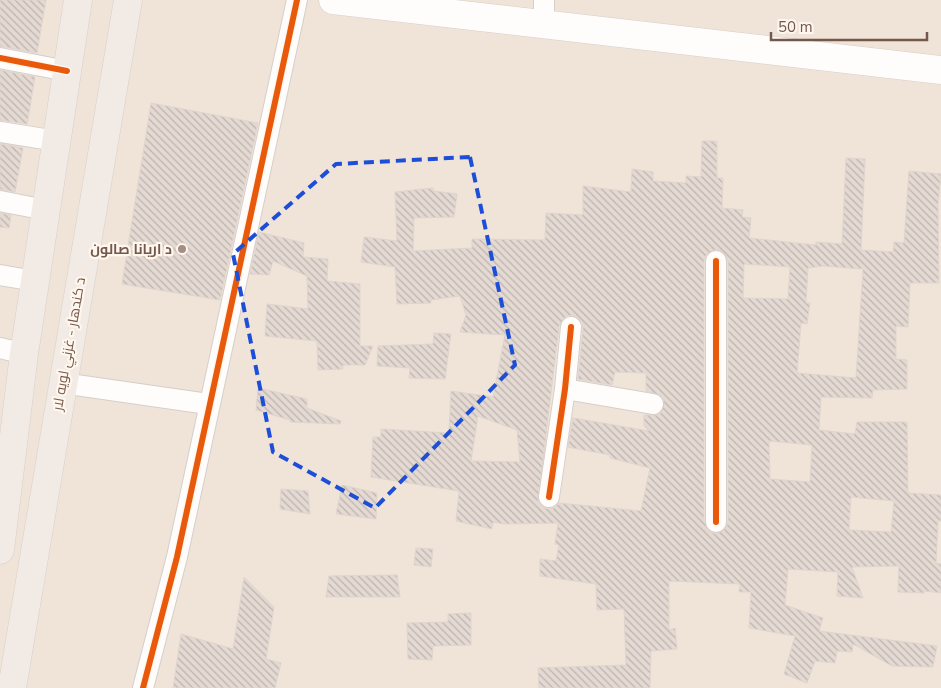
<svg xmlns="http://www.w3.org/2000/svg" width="941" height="688" font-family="'Nunito Sans',Cairo,sans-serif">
<defs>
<pattern id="building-back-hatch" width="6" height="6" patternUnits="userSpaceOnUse" patternTransform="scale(1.25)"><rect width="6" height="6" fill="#e4dad3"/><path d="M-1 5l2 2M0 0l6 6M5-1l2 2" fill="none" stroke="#bdb4ad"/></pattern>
</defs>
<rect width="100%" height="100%" fill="#f7f2ec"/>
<path fill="#f0e4d9" d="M0,0H941V688H0Z"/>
<path fill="url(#building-back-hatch)" stroke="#e0d5ce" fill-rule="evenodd" d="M0,0H46L37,53L0,46Z
M0,70L35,77L27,124L0,120Z
M151,103L258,123L220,300L122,284Z
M702,141H717V178H723L722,208L743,210L742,217L751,218L749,238L816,245V242L842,244L846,158L865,159L861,250L893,252L894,242L904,243L909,171L941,174L938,205L939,283H910L908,327L896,326V359L907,360V389L873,390L872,398L821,397L819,430L855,434L857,422H907L908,493L941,495V521H938L936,563L941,564V593L924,591V593L898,592L899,566L852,567L863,598L837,596L838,572L788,569L785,605L823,618L819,631L937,646L933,667L892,666L853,644L852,652L837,651L835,663L815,661L807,683L784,674L795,636L749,628L751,592H739L740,584L669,581V630L675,628L677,649L651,651L650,688H539L538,668L626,665L624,609L597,610L596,584L540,576V559L556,561L559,545L555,544L558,523L504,524L493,522L492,529L456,521L459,491L371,477L373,437H381V429L449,433L451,391L493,397L505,335L460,332L466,315L460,296L431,300V303L397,304L395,267L361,262L364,237L397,241L395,192L433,188L434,191L457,194L454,217L414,218L413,251L472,248V239L545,240L546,213L583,215V186L631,192L632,169L653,172V181L686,183V176L701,177ZM716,249L722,251L728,261V522L726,528L716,534L710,532L704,522V261L706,255ZM744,264L790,267L788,299L743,298ZM822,266L863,269L856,378L797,373L801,323L807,324L810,303H806L808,268ZM573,315L582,322L583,328L578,379L612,385L615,372L646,373V391L660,395L664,400L662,412L657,415H644V426L649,431L573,418L568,447L610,455V458L650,468L641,511L559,503L554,508L548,509L541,506L538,501L559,326L566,316ZM478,416L517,430L520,462L471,461ZM769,441L812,445L810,482L770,479ZM851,497L894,501L891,532L849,530Z
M0,144L23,148L15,192L0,189Z
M0,213L11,215L9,228L0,227Z
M259,232L304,243L303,257L328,259L327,281L360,284V346H373L365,365H343V369L318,370L317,341L265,336L267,304L308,309L307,276L273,261L269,275L250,274Z
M434,333L451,334L445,379L409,378L410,368L377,366L378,346L433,344Z
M258,388L307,399V408L341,421L340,424L290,422V420L256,410Z
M342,485L377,493L376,519L336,514Z
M281,489L308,491L310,514L280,509Z
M416,548L433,549L431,567L414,565Z
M397,575L400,597H326L329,576Z
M244,577L274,607L266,659L281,663L275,688H173L181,634L233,649Z
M471,613V645L433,646L432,660L408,659L407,623L448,622V614Z"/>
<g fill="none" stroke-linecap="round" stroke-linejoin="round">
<defs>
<path id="minor" d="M544,0V24
M0,58L67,71
M0,132L57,141
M0,201L46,210
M716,261V522
M0,275L35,281
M0,348L24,354
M62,383L208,404
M565,389L653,404
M549,497L565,389L571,327
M143,688L177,557L297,0"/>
<path id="secondary" d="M333,0L941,70"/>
<path id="trunk" d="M0,550L24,354L78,0
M12,688L128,0"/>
</defs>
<use href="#minor" stroke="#d6cec8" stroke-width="22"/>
<use href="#secondary" stroke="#d6cec8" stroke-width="29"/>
<use href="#trunk" stroke="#d8cfca" stroke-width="29"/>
<use href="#minor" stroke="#fefdfc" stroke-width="20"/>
<use href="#secondary" stroke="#fefdfc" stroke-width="28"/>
<use href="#trunk" stroke="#f2eae5" stroke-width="28"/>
<defs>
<path id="cycleway" d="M0,58L67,71
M716,261V522
M549,497L565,389L571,327
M143,688L177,557L297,0"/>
</defs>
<use href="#cycleway" stroke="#fff7ed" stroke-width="9"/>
<use href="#cycleway" stroke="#e8590c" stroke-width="6"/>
</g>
<path fill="none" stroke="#1d4ed8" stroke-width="4" stroke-dasharray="10 6" stroke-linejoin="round" d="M470,157L515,365L375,508L273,452L233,254L336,164Z"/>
<circle fill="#a28e84" stroke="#fff7ed" stroke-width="2" cx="182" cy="249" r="5"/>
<g text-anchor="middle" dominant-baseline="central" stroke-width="4.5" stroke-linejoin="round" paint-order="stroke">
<g font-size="14" font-weight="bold" fill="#75584c" stroke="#fff7ed" text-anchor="end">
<text x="172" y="249">د اریانا صالون</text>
</g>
<g font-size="14" fill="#75584c" stroke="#fff7ed">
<text transform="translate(69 344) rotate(-80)">د کندهار - غزني لويه لار</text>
</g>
</g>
<path d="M771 32v8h156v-8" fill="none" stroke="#75584c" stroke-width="2.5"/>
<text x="778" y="32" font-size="15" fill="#75584c" stroke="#fff7ed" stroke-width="4" paint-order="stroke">50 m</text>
</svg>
